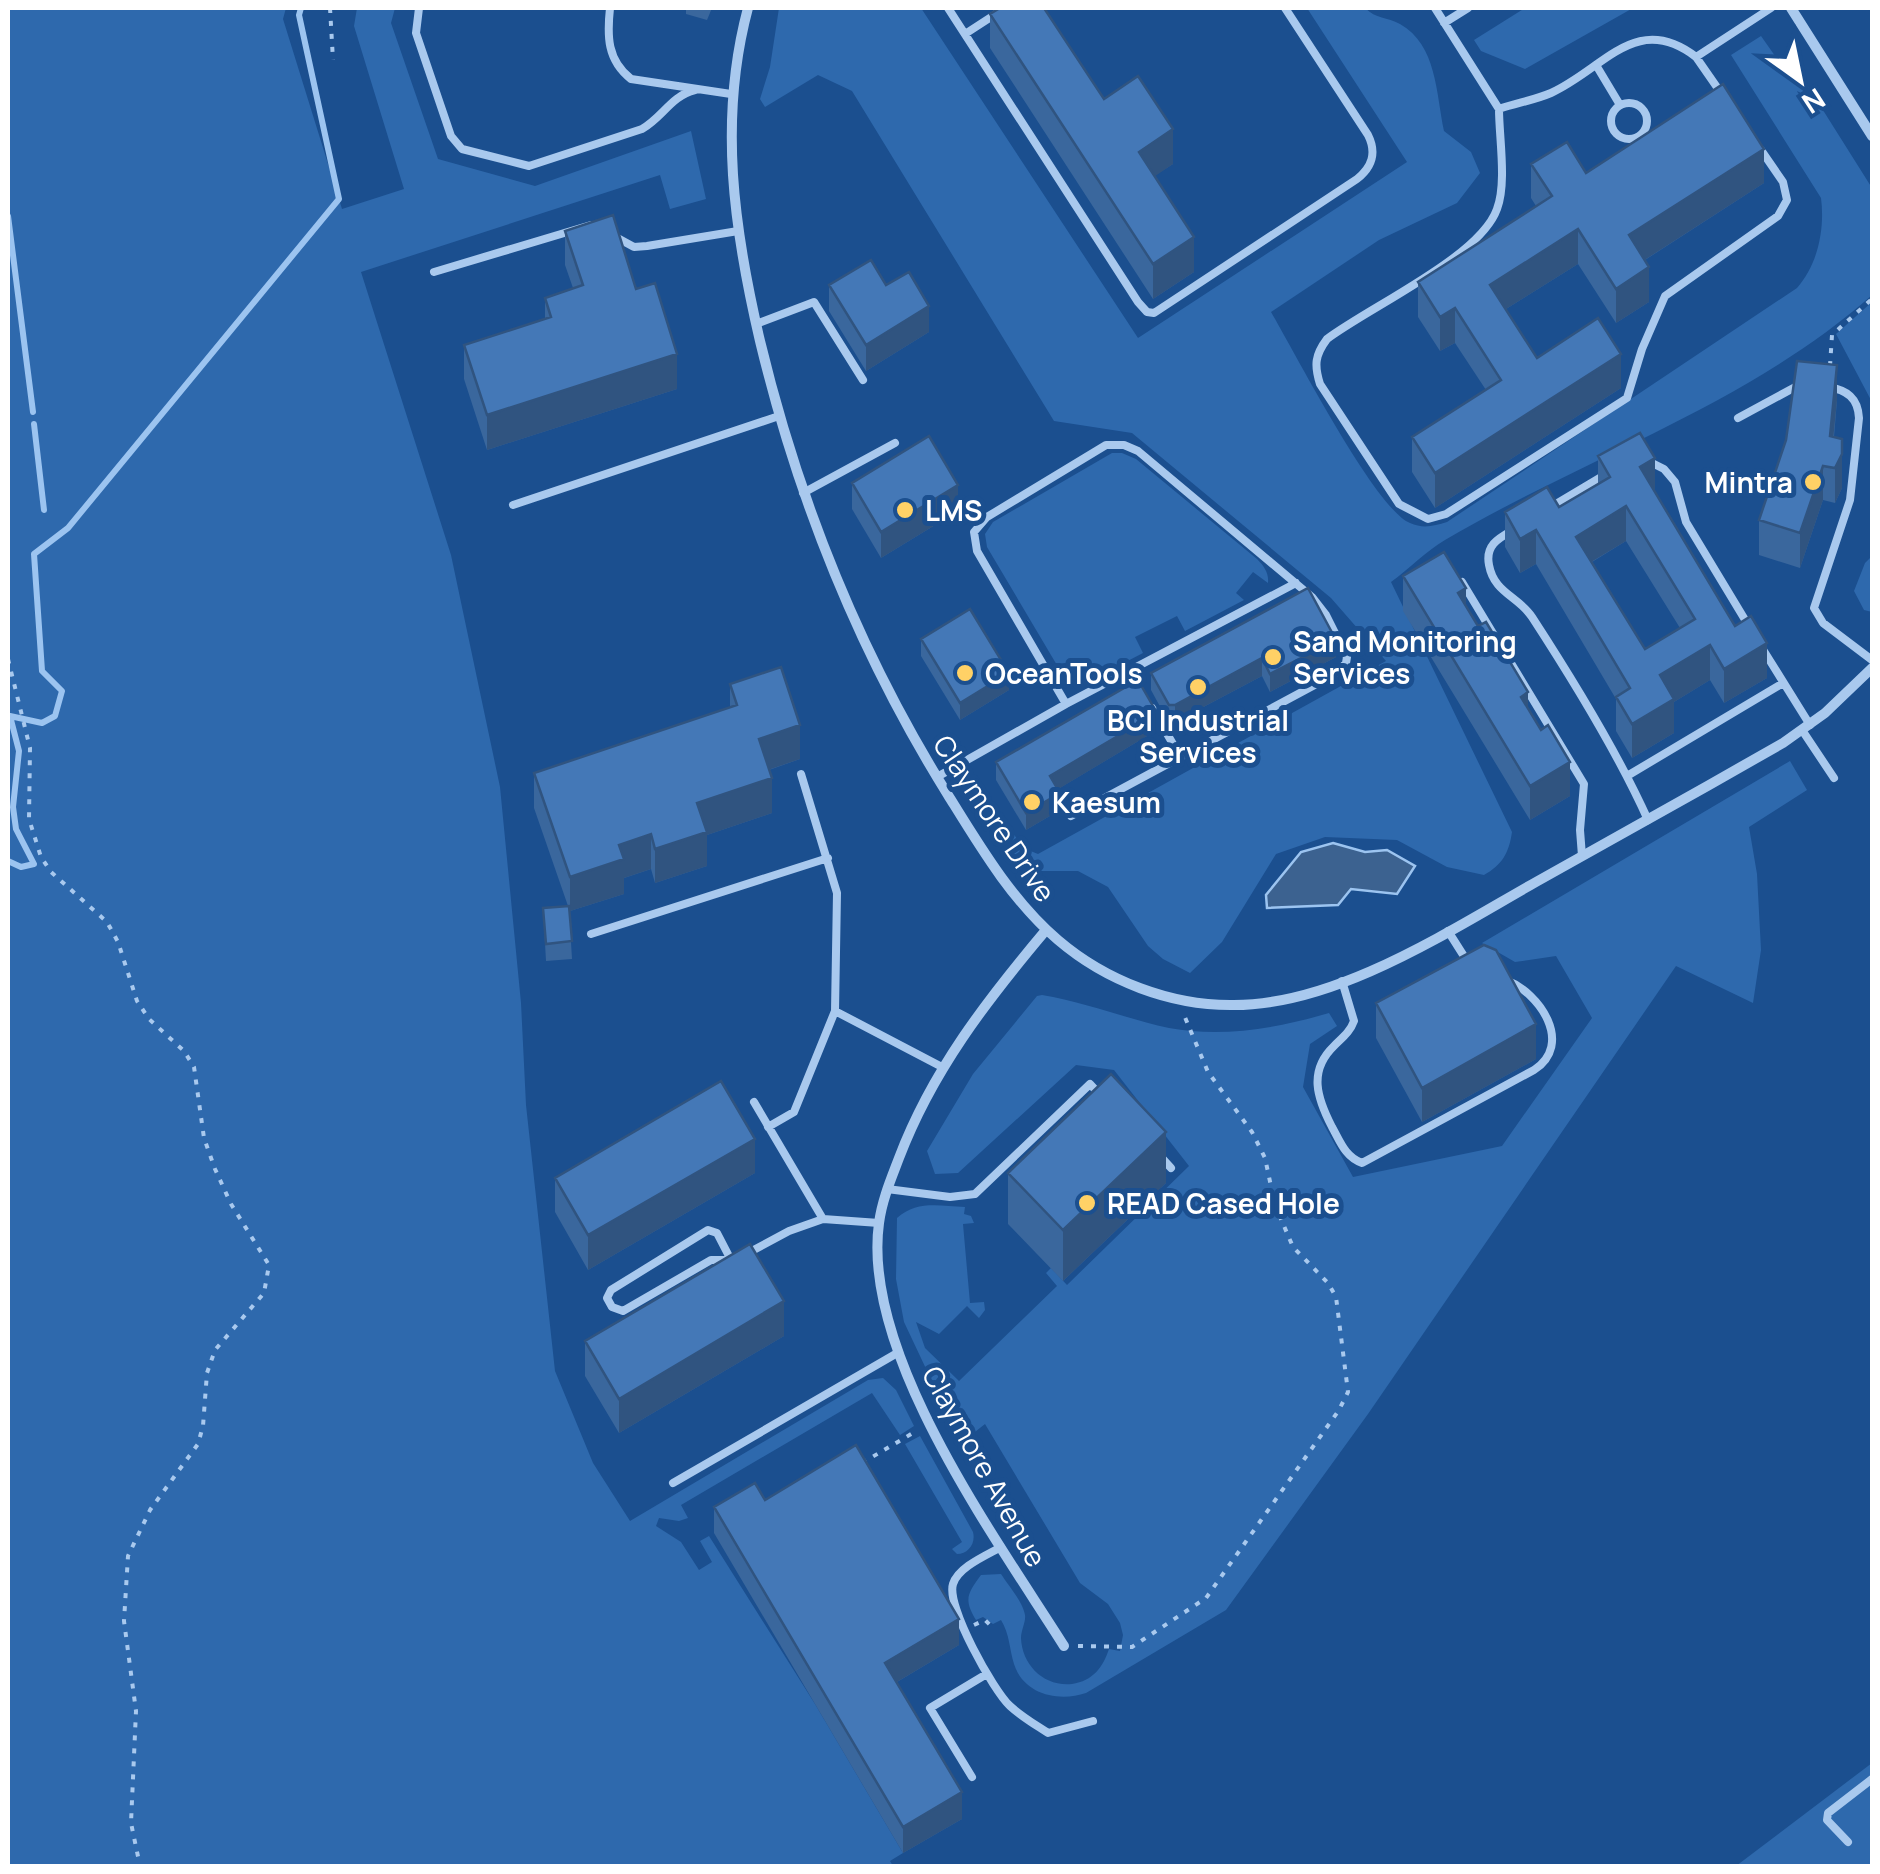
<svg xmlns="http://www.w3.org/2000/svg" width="1880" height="1874" font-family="Manrope,sans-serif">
<rect width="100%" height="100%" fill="#1b4f8f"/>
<path fill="#2e69ad" d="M8,8H286L283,19L342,209L404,189L354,26L357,8H395L391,23L438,159L535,186L691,131L706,199L670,209L660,175L361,272L451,555L500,787L521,1003L526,1105L555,1371L593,1463L630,1521L868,1380L883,1378L896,1390L914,1426L900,1435L872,1393L681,1505L688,1518L679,1521L659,1518L656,1526L681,1542L699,1570L712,1562L700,1541L709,1536L815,1704L903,1853L890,1861L893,1866H8Z
M779,8H921L1138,338L1407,162L1307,8H1365C1376,19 1387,17 1400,24C1437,45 1436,93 1444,131L1471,152L1480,173L1457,203L1379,240L1271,312C1294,351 1376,510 1410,523C1423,529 1434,526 1447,522L1797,288C1818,264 1825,229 1821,198L1731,55L1761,36L1787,73L1804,80L1872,188V295C1748,405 1586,457 1445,540C1426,551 1409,569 1391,582L1512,832C1509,853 1502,865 1484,875L1447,867L1397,840L1325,837L1276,854L1222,942L1190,973L1163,959L1148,946L1108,887L1078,871H1032L1015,862L992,831L997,824H1007L1023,848L1038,854L1386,661L1331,598L1132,433L1054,421L852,91L818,75L765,107L760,99L770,67Z
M1525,8H1633L1525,69L1481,51L1474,40Z
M1872,302V402L1836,334Z
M1112,453H1122L1136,459L1257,559C1264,566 1269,573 1268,583L1253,572L1236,593L1244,600L1185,631L1177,616L1135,637L1143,653L1087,682L1075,684L1064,677L987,547L985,534L993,522Z
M1872,556V612L1864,610L1854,591L1865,563Z
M1790,761L1807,790L1749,827L1757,874L1761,950L1753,1003L1676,966L1368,1414L1226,1610L1086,1693C1059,1702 1024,1695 1014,1664C1009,1648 1010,1635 1001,1620L993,1624L983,1617L976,1620C963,1599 968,1593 981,1575L1001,1574C1008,1585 1023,1602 1025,1615C1026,1622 1021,1630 1021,1638C1022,1665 1044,1687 1072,1684C1093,1681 1103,1667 1109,1649L1120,1651L1123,1635L1120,1623L1108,1604L1080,1583L985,1424L961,1443L904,1322L896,1279L897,1218C917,1200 939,1206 965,1207L964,1214L971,1216L974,1223L963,1224L970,1303L984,1302L985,1310L979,1318L967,1306L939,1334L916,1322L925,1348L959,1381L1057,1286L1046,1273L1051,1268L1067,1285L1189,1166L1114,1070L1076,1065L958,1173L935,1174L927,1151L973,1074L1037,996L1042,995C1085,1002 1127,1019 1169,1028C1223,1038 1278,1028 1329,1013L1337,1026L1310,1044L1303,1087L1353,1177L1502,1146L1592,1018L1556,956L1515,962L1482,943Z
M920,1436L973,1532C976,1544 968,1554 957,1554L952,1549L962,1542L905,1444Z
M1872,1763V1866H1736Z"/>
<path fill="#3c6290" stroke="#9cc4f0" stroke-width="2.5" d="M1333,843L1365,852L1387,850L1415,866L1397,894L1351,889L1338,905L1267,908L1266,895L1301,852Z"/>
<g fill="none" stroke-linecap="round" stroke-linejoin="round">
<path stroke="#9cc4f0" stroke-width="6" d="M8,216L33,412
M34,424L44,510
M8,861L21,867L34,864L16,829L13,807L19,751L10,716L42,723L55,716L62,691L42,671L34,554L68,528L339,199L299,15L301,8"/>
<path stroke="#a9c9ee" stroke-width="4" stroke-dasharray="5 8" stroke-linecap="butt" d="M330,8L333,60
M1830,366L1832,335L1872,299
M8,659L30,748L29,819L41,857L51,872L107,922L118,942L137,1001L149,1019L184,1051L194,1067L204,1138L215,1169L231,1204L269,1265L264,1293L215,1350L207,1373L203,1426L198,1444L150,1510L128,1556L124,1621L136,1711L131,1823L140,1866
M862,1463L918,1430
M974,1625L985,1620L990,1625
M1078,1646L1132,1647L1206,1598L1339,1410L1348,1392L1336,1297L1328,1283L1293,1247L1275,1205L1265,1158L1252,1132L1208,1072L1184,1015"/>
<path stroke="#a9c9ee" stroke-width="8" d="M419,8L416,33L451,136L462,149L529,166L642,129C663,117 671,96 695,90
M610,8C607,36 607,60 631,79L731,94
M948,8L1138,302L1147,312L1154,313L1357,179C1372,167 1377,153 1368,135L1285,8
M1435,8L1499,109C1516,103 1535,100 1551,93C1604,69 1636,11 1696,57L1771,8
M1444,23L1468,8
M965,34L1005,8
M1696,57L1721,93
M1596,65L1620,105
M1611 121a18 18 0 1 1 36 0a18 18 0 1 1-36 0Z
M1499,109C1499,137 1507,183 1497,209C1480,257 1371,306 1327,339C1315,355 1314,365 1320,384L1399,504L1428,519L1446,514L1627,398L1642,349L1665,296L1778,216L1787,200L1783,182L1761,150
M612,235L634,247L647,246L738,231
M434,272L591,225
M756,324L814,302L863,380
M1828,387C1847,390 1858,398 1859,418L1850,500L1814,608L1823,623L1872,660
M1738,418L1799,385
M1648,461L1664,469L1675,482L1686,522L1750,628
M803,493L895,443
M513,505L779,416
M1551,507L1603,476
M1513,530C1499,538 1485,545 1489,565C1494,593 1518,596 1532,617C1573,680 1617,751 1648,820
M1462,582L1584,784L1580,830L1582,856
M1762,648L1810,725
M1066,704L977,551L974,532L987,517L1106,445H1124L1138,451L1312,597L1326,615L1347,657L1346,663L1337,673L1071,816
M1152,708L1180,756
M1802,730L1834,778
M1627,776L1783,683
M937,777L1066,704L1296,583
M1448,931L1467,961
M591,934L828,858
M1342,981L1354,1021C1350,1032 1343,1037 1334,1046C1308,1071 1317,1098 1332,1127C1340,1141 1345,1157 1362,1163L1534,1070C1574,1044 1540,993 1506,980
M835,1011L942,1067
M754,1102L823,1219
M768,1127L794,1112L835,1011L837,893L801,774
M1161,1157L1171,1168
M887,1189L950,1197L975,1194L1090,1084L1102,1097
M748,1253L789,1231L823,1219L879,1223
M730,1260H711L623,1311L612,1307L607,1298L611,1290L708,1230L717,1233L731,1260
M673,1483L899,1352
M1001,1547C987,1555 958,1567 953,1584C946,1606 993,1690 1010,1706C1022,1717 1036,1725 1048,1733L1093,1721
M972,1777L930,1708L985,1675
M1848,1842L1827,1820L1828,1813L1872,1779"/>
<path stroke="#a9c9ee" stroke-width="10" d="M748,8C718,120 734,230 760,341C799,503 860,654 948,795C979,845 1012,901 1058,940C1106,981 1171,1006 1234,1005C1337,1005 1449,931 1536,882C1618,836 1701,790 1783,743L1825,713L1872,668
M1791,8L1872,136
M1046,930C987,1000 932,1071 899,1158C891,1179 882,1200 879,1223C861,1354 996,1538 1064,1646"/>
</g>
<path fill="#3a679d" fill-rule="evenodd" d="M686,8H712L707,20L686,14Z
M990,14L1173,164L1154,176L1194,272L1153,299L990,48Z
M1531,164L1586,173L1764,183L1645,260L1649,302L1616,323L1578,264L1506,309L1537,358L1621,388L1435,508L1412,472V437L1486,390L1455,343L1440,351L1418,317V282L1536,206L1531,198Z
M565,231L636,289L677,389L487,450L464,379V345L545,319V298L573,288L565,265Z
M829,285H886L929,332L866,371L829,311Z
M1837,400L1834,437L1842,488L1835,503L1823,500L1800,568L1759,555V520Z
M1598,456L1655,492L1767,678L1724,703L1710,680L1674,702V733L1632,758L1616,731V699L1536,564L1520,573L1505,547V512L1559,507L1598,484ZM1626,541L1680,628L1645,649L1592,562Z
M852,483L958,511L881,558L852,509Z
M1403,576L1466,606L1528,709L1570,796L1530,820L1403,611Z
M1308,588L1336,657L1270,692L1262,676L1175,722L1169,723L1151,690V673Z
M921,639L1009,690L960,720L921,656Z
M730,684L800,759L769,770L772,813L707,835V866L655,883L651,869L624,878V894L570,911L569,908L572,959L546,961L543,908L568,906L534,808V773L730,708Z
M1157,730L1058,789L1060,810L1026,830L996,780V762Z
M1376,1003L1536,1059L1422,1122L1376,1038Z
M755,1173L588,1270L555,1212V1178Z
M1008,1173L1166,1183L1063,1281L1008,1224Z
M784,1336L619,1433L585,1376V1341Z
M765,1500L959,1645L897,1682L962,1819L903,1853L714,1533V1507Z"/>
<path fill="#305480" d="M1173,129V164L1139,187V152Z
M1764,149V183L1629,270V235Z
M1578,229V264L1490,319V285Z
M1194,237V272L1153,299V264Z
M1649,267V302L1616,323V289Z
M929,306V332L866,371V345Z
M1455,308V343L1440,351V317Z
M677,354V389L487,450V415Z
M1621,354V388L1435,508V473Z
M1837,365V400L1830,470V436Z
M1842,439V488L1835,503V468Z
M1655,458V493L1640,467Z
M1823,466V500L1800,568V533Z
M958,485V511L881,558V532Z
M1626,506V541L1576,571V537Z
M1536,530V564L1520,573V539Z
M1466,588V623L1458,593Z
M1336,640V657L1270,692V674Z
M1767,643V678L1724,703V669Z
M1710,645V680L1674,702V733L1632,758V724L1660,675Z
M1262,658V676L1175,722V705Z
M1009,673V690L960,720V703Z
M1528,692V726L1521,697Z
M1157,713V730L1050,794V776Z
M800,725V759L759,773V739Z
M1570,762V796L1530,820V786Z
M772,778V813L707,835V866L655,883V849L697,803Z
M1060,793V810L1026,830V813Z
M651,834V869L624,878V894L570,911V877L619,845Z
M1536,1024V1059L1422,1122V1088Z
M1166,1132V1183L1063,1281V1230Z
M755,1139V1173L588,1270V1235Z
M784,1301V1336L619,1433V1399Z
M959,1619V1645L885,1689V1663Z
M962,1792V1819L903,1853V1827Z"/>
<path fill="#4478b7" stroke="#305480" stroke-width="2.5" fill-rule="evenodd" d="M1000,8H1044L1104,99L1138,76L1173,129L1139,152L1194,237L1153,264L990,14Z
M1723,84L1764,149L1629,235L1649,267L1616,289L1578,229L1490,285L1537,358L1598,318L1621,354L1435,473L1412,437L1501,380L1455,308L1440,317L1418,282L1552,196L1531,164L1567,142L1586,173Z
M613,215L636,289L655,283L677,354L487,415L464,345L551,317L545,298L583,285L565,231Z
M871,260L886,285L909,272L929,306L866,345L829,285Z
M1797,361L1837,365L1830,436L1842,439V454L1835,468L1823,466L1800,533L1759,520L1786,440Z
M1640,433L1655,458L1640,467L1735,626L1751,616L1767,643L1724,669L1710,645L1660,675L1674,699L1632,724L1616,697L1630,688L1536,530L1520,539L1505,512L1547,487L1559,507L1610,477L1598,456ZM1626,506L1695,619L1645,649L1576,537Z
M929,436L958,485L881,532L852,483Z
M1444,552L1466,588L1458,593L1478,626L1486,622L1528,692L1521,697L1541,730L1548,725L1570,762L1530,786L1403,576Z
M1308,588L1336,640L1270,674L1262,658L1175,705H1169L1151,673Z
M970,609L1009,673L960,703L921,639Z
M781,667L800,725L759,739L772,778L697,803L707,832L655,849L651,834L619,845L624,859L570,877L534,773L737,705L730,684Z
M1138,680L1157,713L1050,776L1060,793L1026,813L996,762Z
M569,906L572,941L546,944L543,908Z
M1484,945L1496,950L1536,1024L1422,1088L1376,1003Z
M1111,1074L1166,1132L1063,1230L1008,1173Z
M721,1081L755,1139L588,1235L555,1178Z
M750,1244L784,1301L619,1399L585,1341Z
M856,1445L959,1619L885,1663L962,1792L903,1827L714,1507L755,1483L765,1500Z"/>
<g fill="#ffd166" stroke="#1b4f8f" stroke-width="4">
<circle cx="1813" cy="482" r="10"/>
<circle cx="905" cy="510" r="10"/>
<circle cx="1273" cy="657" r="10"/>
<circle cx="965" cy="673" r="10"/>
<circle cx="1198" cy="687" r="10"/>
<circle cx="1032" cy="802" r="10"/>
<circle cx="1087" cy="1203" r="10"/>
</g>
<g text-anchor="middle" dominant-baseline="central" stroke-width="10" stroke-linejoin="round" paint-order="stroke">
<g font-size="28" font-weight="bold" fill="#fff" stroke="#1b4f8f" text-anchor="start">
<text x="1793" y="482" text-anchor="end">Mintra</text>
<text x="925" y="510">LMS</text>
<text x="1293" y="641">Sand Monitoring<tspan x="1293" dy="32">Services</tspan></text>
<text x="985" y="673">OceanTools</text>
<text x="1198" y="720" text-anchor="middle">BCI Industrial<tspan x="1198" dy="32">Services</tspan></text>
<text x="1052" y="802">Kaesum</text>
<text x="1107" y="1203">READ Cased Hole</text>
</g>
<g font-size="28" fill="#fff" stroke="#1b4f8f">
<text transform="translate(995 818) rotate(56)">Claymore Drive</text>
<text transform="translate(985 1466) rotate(61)">Claymore Avenue</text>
</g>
</g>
<rect width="1880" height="1874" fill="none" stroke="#ffffff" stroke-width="20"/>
<g transform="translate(1800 80) rotate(147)" stroke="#1b4f8f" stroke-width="8" paint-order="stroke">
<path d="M0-8L18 38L0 25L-18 38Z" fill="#ffffff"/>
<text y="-15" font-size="28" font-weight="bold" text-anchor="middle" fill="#ffffff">N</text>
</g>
</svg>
